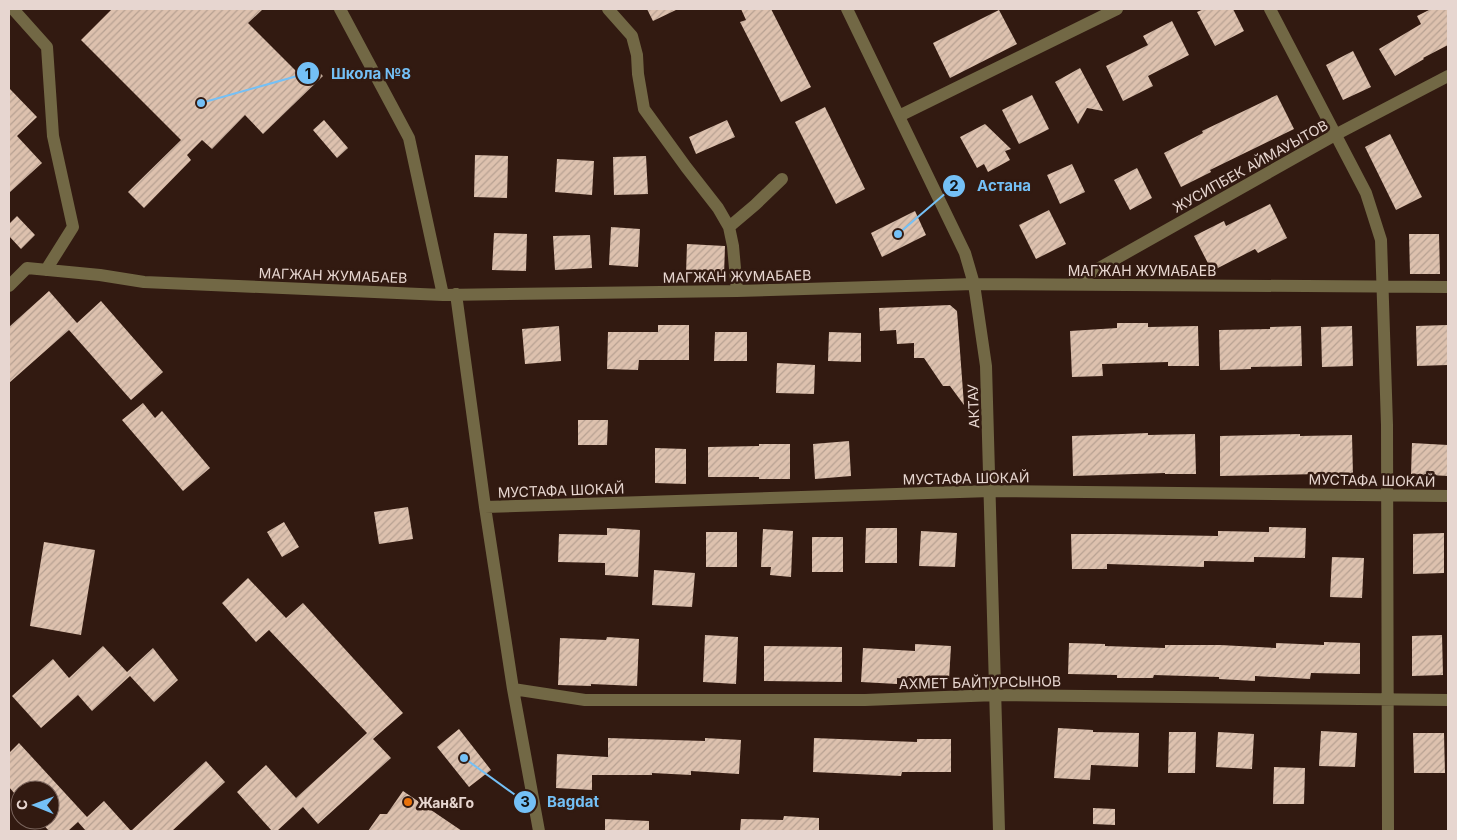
<svg xmlns="http://www.w3.org/2000/svg" width="1457" height="840" font-family="Inter,sans-serif">
<defs>
<pattern id="building-hatch" width="6" height="6" patternUnits="userSpaceOnUse" patternTransform="scale(1.25)"><rect width="6" height="6" fill="#ddc1ae"/><path d="M-1 1l2-2M0 6l6-6M5 7l2-2" fill="none" stroke="#b7a192"/></pattern>
</defs>
<rect width="100%" height="100%" fill="#321a11"/>
<path fill="url(#building-hatch)" d="M112,9H263L248,23L300,75L311,64L323,76L263,134L245,115L212,149L202,140L187,155L191,160L144,208L128,192L181,140L81,40Z
M647,9H678L653,21Z
M741,9H771L811,87L781,102L740,22L746,20Z
M1204,9H1233L1244,31L1215,46L1197,12Z
M1431,9H1448V45L1423,58L1424,59L1395,76L1379,49L1421,24L1417,16Z
M999,10L1017,44L950,78L933,43Z
M1172,21L1189,55L1148,76L1153,86L1123,101L1106,66L1148,45L1143,36Z
M1353,51L1371,87L1343,100L1326,65Z
M1080,68L1103,111L1087,108L1078,124L1055,82Z
M9,88L37,117L17,136L42,163L9,193Z
M1032,95L1049,129L1019,144L1002,110Z
M1277,95L1294,129L1210,170L1211,172L1181,187L1164,153L1203,133L1202,131Z
M825,107L865,189L836,204L795,122Z
M324,120L348,148L337,158L313,130Z
M727,120L735,137L696,154L689,137Z
M985,124L1011,149L1005,151L1010,160L988,172L984,164L977,168L960,137Z
M1390,134L1422,197L1396,210L1365,147Z
M475,155L508,156L507,198L474,197Z
M646,156L648,194L614,195L613,157Z
M557,159L594,161L592,195L555,192Z
M1072,164L1085,192L1060,204L1047,175Z
M1137,168L1152,198L1130,210L1114,180Z
M1270,204L1287,238L1258,253L1255,249L1212,271L1194,236L1224,221L1226,226Z
M1049,210L1066,244L1036,259L1019,225Z
M915,211L926,235L882,257L871,233Z
M17,216L35,235L21,249L9,236V224Z
M611,227L640,229L638,267L609,265Z
M494,233L527,234L526,271L492,270Z
M1409,234H1439L1440,274H1410Z
M590,235L592,268L555,270L553,236Z
M687,244L725,246L724,275L686,274Z
M49,291L77,323L101,301L163,372L131,400L69,330L9,383V327Z
M950,305L957,311L964,405L950,386H943L924,358H914V343L897,344L896,330L880,331L879,308Z
M1117,323H1148V327L1198,326L1199,366H1168V362L1102,364L1103,376L1072,377L1070,331L1117,328Z
M658,325H689V360H639L638,370L607,369L608,332H658Z
M1447,325L1448,365L1417,366L1416,326Z
M559,326L561,361L525,364L522,329Z
M1301,326L1302,366L1251,367V369L1220,370L1219,330L1270,329V327Z
M1352,326L1353,366L1322,367L1321,327Z
M715,332H747V361H714Z
M829,332L861,333V362L828,361Z
M777,363L815,365L814,394L776,393Z
M143,403L155,418L162,411L210,468L183,491L122,420Z
M578,420H608L607,445H578Z
M1148,433V435L1195,434L1196,474H1165V473L1073,476L1072,436Z
M1300,434V436L1352,435L1353,475H1322V474L1220,476V436Z
M849,441L851,476L815,479L813,444Z
M1412,443L1448,445V476L1411,474Z
M759,444H790V479H759V477H708V447L759,446Z
M655,448L686,449V484L655,483Z
M408,507L413,539L379,544L374,512Z
M284,522L299,547L282,557L267,532Z
M1269,527L1306,528L1305,558L1254,557V562L1204,561V567L1107,564V569H1072L1071,534H1116L1218,536V531L1269,532Z
M607,528L640,530L638,577L605,575V563L558,562L559,534L607,535Z
M866,528H897V563H865Z
M763,529L793,531L791,577L770,575L771,567H761Z
M921,531L957,533L955,567L919,566Z
M706,532H737V567H706Z
M1444,533V573L1413,574V534Z
M812,537H843V572H812Z
M44,542L95,550L81,635L30,626Z
M1332,557L1364,558L1362,598L1330,597Z
M654,570L695,573L692,607L652,605Z
M248,578L286,618L303,603L403,713L373,739L391,758L318,824L303,807L277,831H272L237,792L266,765L296,798L367,733L269,630L256,642L222,603Z
M705,635L738,637L736,684L703,682Z
M1442,635L1443,675L1412,676V636Z
M607,637L639,639L637,686L591,684V686L558,685L560,638L606,640Z
M1324,642L1360,643V674L1311,673L1310,679L1255,676V681L1219,679V677L1154,675L1153,678H1117V675L1068,674L1069,643L1105,644V646L1165,648V645H1220L1276,648V643L1324,645Z
M915,644L951,646L949,680L897,678V684L861,682L863,648L915,651Z
M103,646L127,672L153,648L178,680L154,702L130,676L92,711L78,695L41,728L12,696L53,659L69,678Z
M764,646L842,647V682L764,681Z
M1058,728L1093,730V732L1139,733L1138,767L1091,765L1090,780L1054,778Z
M459,729L491,770L469,787L437,747Z
M1321,731L1357,733L1355,767L1319,766Z
M1169,732H1196L1195,773H1168Z
M1218,732L1254,734L1252,769L1216,767Z
M1413,733H1444L1445,773H1414Z
M608,738L705,741V738L741,740L739,774L691,771V775L652,773V775H592V790L556,788L557,754L608,757Z
M814,738L917,742V739H951V772H902L901,776L813,772Z
M19,743L87,817L104,801L131,831L206,761L225,782L172,831H86L78,822L68,831H49L39,820H50V790H20V800L9,787V753Z
M1274,767L1305,768L1304,804H1273Z
M403,791L462,831H368L380,814H387Z
M1093,808L1115,809V825L1093,824Z
M784,816L819,818V831H740L741,819L783,820Z
M605,819L649,821V831H605Z"/>
<g fill="none" stroke-linecap="round" stroke-linejoin="round">
<path stroke="#726845" stroke-width="12" d="M13,9L47,47L53,136L73,227L46,270
M340,9L409,138L443,295
M608,9L632,36L637,55L638,74L644,109L686,167L718,208L729,227L733,246L737,291
M847,9L965,253L974,284L986,366L999,831
M1270,9L1366,193L1381,240L1387,425L1388,831
M899,116L1117,9
M729,227L755,205L782,179
M1071,284L1335,135L1448,76
M9,286L27,268L100,275L144,282L443,295L737,291L974,284L1448,287
M456,294L485,507L513,689L539,831
M485,507L991,491L1448,496
M513,689L585,700H865L997,695L1448,700"/>
</g>
<circle fill="#e8710a" stroke="#321a11" stroke-width="2" cx="408" cy="802" r="5"/>
<g text-anchor="middle" dominant-baseline="central" stroke-width="5" stroke-linejoin="round" paint-order="stroke">
<g font-size="14" fill="#e7d6d0" stroke="#321a11">
<text transform="translate(1250 166) rotate(-29)">ЖУСИПБЕК АЙМАУЫТОВ</text>
<text x="1142" y="270">МАГЖАН ЖУМАБАЕВ</text>
<text transform="translate(333 275) rotate(2)">МАГЖАН ЖУМАБАЕВ</text>
<text transform="translate(737 276) rotate(-1)">МАГЖАН ЖУМАБАЕВ</text>
<text transform="translate(973 406) rotate(-92)">АКТАУ</text>
<text transform="translate(966 478) rotate(-1)">МУСТАФА ШОКАЙ</text>
<text transform="translate(1372 480) rotate(1)">МУСТАФА ШОКАЙ</text>
<text transform="translate(561 490) rotate(-2)">МУСТАФА ШОКАЙ</text>
<text transform="translate(980 682) rotate(-1)">АХМЕТ БАЙТУРСЫНОВ</text>
</g>
<g font-size="14" font-weight="bold" fill="#e7d6d0" stroke="#321a11" text-anchor="start">
<text x="418" y="802">Жан&amp;Го</text>
</g>
</g>
<path fill="none" stroke="#74c0f6" stroke-width="2" d="M201 103L308 73M898 234L954 186M464 758L525 802"/>
<g fill="#74c0f6" stroke="#321a11" stroke-width="2">
<circle cx="201" cy="103" r="5"/>
<circle cx="898" cy="234" r="5"/>
<circle cx="464" cy="758" r="5"/>
<circle cx="308" cy="73" r="12"/>
<circle cx="954" cy="186" r="12"/>
<circle cx="525" cy="802" r="12"/>
</g>
<g font-size="15" text-anchor="middle" font-weight="bold" fill="#111">
<text x="308" y="79">1</text>
<text x="954" y="191">2</text>
<text x="525" y="807">3</text>
</g>
<g font-size="15" text-anchor="middle" font-weight="bold" fill="#74c0f6" stroke="#321a11" stroke-width="5" stroke-linejoin="round" paint-order="stroke">
<text x="371" y="79">Школа №8</text>
<text x="1004" y="191">Астана</text>
<text x="573" y="807">Bagdat</text>
</g>
<rect width="1457" height="840" fill="none" stroke="#e7d6d0" stroke-width="20"/>
<g transform="translate(35 805) rotate(271)"><circle r="24" fill="#321a11" stroke="#7a655d"/>
<path d="M0-4L9 19L0 12L-9 19Z" fill="#74c0f6"/>
<text y="-8" font-size="14" font-weight="bold" text-anchor="middle" fill="#e7d6d0">С</text>
</g>
</svg>
